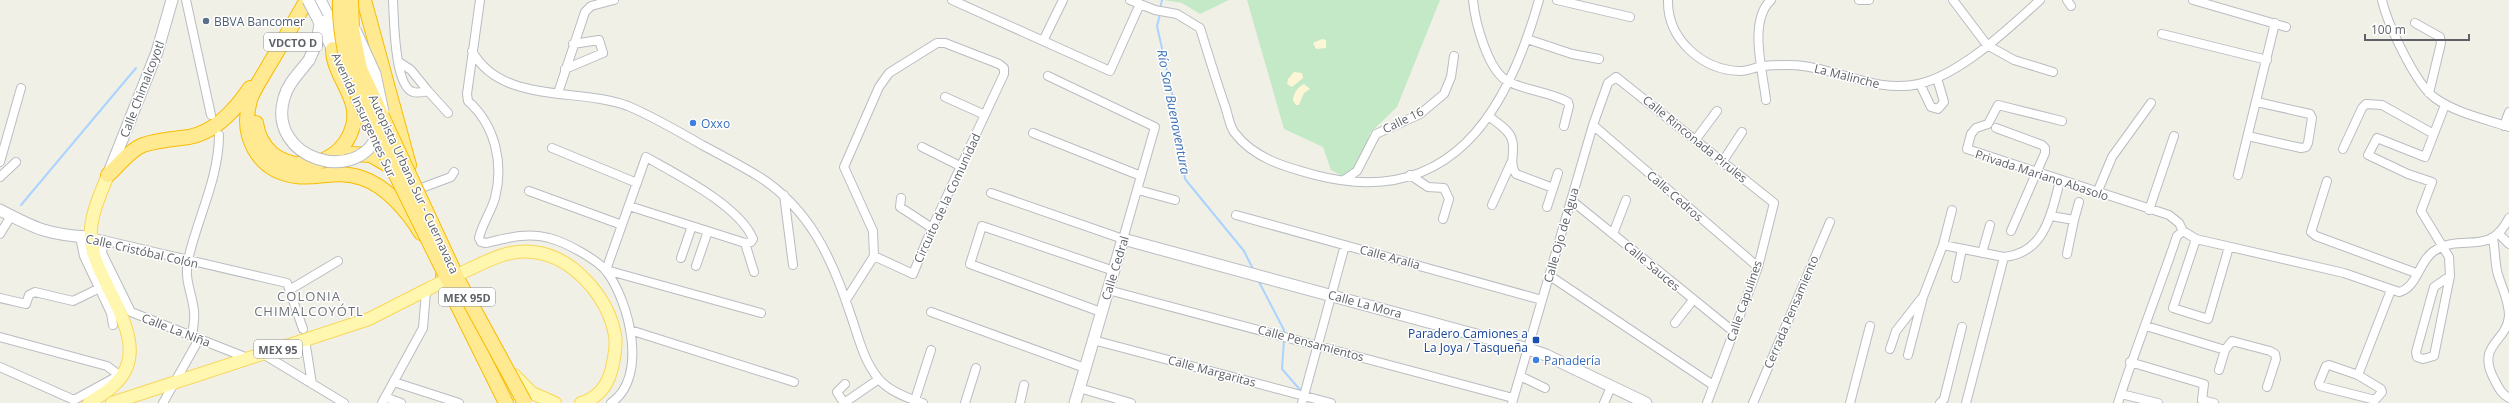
<svg xmlns="http://www.w3.org/2000/svg" width="2509" height="403" font-family="'Open Sans',sans-serif">
<rect width="100%" height="100%" fill="#f1f0e7"/>
<path fill="#c3e9c6" d="M1164,0H1229L1200,14L1182,3Z
M1247,0H1440L1397,107L1370,133L1362,160L1355,172L1344,177L1331,170L1323,147L1284,129Z"/>
<path fill="#fcf6d7" d="M1322,39L1326,40V48L1316,49L1313,43Z
M1294,72L1302,73L1303,78L1292,87L1287,84L1288,79Z
M1304,84L1310,89L1304,93L1299,105H1296L1293,101C1293,93 1298,87 1304,84Z"/>
<g fill="none" stroke-linecap="round" stroke-linejoin="round">
<path stroke="#aad4ff" stroke-width="2" d="M1160,9L1162,0
M1160,14L1157,26L1177,116L1185,179L1244,251L1253,269
M21,205L136,68
M1258,280L1284,330V334
M1284,340L1282,369L1302,392"/>
<defs>
<path id="street" d="M186,0L211,115
M393,0C394,17 394,86 413,92C417,93 424,92 428,91L448,113
M480,0L467,94L468,101C495,125 504,163 495,198C491,212 482,224 479,238L481,242L486,243C507,238 528,232 549,238C565,242 597,259 607,272C629,302 649,377 611,403
M952,0L1110,71L1140,4
M1130,0L1155,10L1177,14L1200,28C1208,54 1216,80 1225,106C1228,114 1229,125 1234,132C1253,158 1285,167 1315,175C1450,210 1507,113 1539,0
M1473,0C1475,22 1488,72 1509,82C1528,91 1550,92 1568,102L1569,106L1564,126
M1557,0L1630,17
M1668,0C1667,39 1702,70 1740,71C1748,71 1756,67 1763,66C1776,65 1790,64 1803,66C1842,71 1878,93 1919,84C1961,74 2008,29 2040,0
M1859,0H1869
M1953,0L1987,45L2014,60L2053,72
M2067,0L2071,6
M2193,0L2286,27
M2382,0C2387,23 2416,85 2435,98C2456,113 2485,119 2509,127
M2415,23L2440,37L2441,43L2429,93
M2162,34L2267,60
M1527,39L1572,54L1599,59
M1043,41L1063,0
M937,43H945L999,64L1004,68V74L932,228L913,274L874,256L873,231L844,167L879,87L889,73Z
M472,51C502,105 578,87 628,106C654,117 678,131 702,145C721,155 740,165 758,176C809,208 832,258 850,313C858,335 863,360 878,378C888,391 907,398 923,403
M399,62L411,70L428,91
M565,69L603,53L599,40L573,44
M1920,84L1931,107L1938,109L1944,102L1937,78
M558,93L585,12L591,6L614,0
M945,97L985,115
M1766,100C1763,72 1748,21 1771,0
M2445,105L2425,157L2377,138L2368,155L2408,174L2432,182L2421,211L2449,257L2450,276L2434,356L2423,359L2417,357L2416,352L2434,287L2450,276
M1490,117C1497,123 1510,130 1512,140C1516,152 1508,162 1516,174L1553,188
M2062,121L1998,105L1988,124L1976,128L1971,134L1967,149L2169,215L2179,223L2183,231
M1593,125L1758,267
M2504,126L2509,112
M1996,128L2042,145L2045,148V153L2011,231
M1033,133L1141,176
M2248,136L2301,148L2306,147L2308,143L2312,118L2310,114L2257,102
M1696,139L1717,111
M922,147L960,166
M552,148L637,183
M2343,149L2362,108L2366,104L2382,105L2432,133
M1723,161L1742,132
M0,162L21,88
M1410,175L1428,187L1444,188L1449,199L1443,219
M2238,175L2275,23
M0,177L16,162
M1344,180L1357,171L1376,134L1420,114L1444,94L1451,77L1454,56
M2327,181L2311,232L2316,236L2416,273
M416,190L451,177L454,172
M1138,190L1175,200
M529,191L622,225
M991,193L1123,239L1155,127L1048,76
M2097,193L2112,157L2151,103
M784,195L793,265
M901,198L900,207L932,228
M1571,200L1734,332
M1492,205L1511,163
M629,206L745,243L751,242L753,239C740,206 676,174 646,157L606,270L761,313
M1547,207L1558,173
M2149,210L2174,136
M1236,215L1542,300
M2051,216L2074,220L2067,254
M2074,220L2079,202
M0,234L11,216
M1613,234L1626,200
M2499,234L2509,244
M80,237L84,256L111,313L113,325
M90,237L287,283L303,329
M2493,238C2495,249 2495,261 2497,271C2501,287 2509,299 2509,316C2507,342 2477,344 2493,377C2498,386 2500,393 2509,398
M2196,239L2173,308L2208,319L2229,247
M104,240L102,253L131,312L250,359
M745,243L754,272
M1943,245L2004,257
M1982,253L1990,225
M681,258L692,226
M696,266L708,231
M1550,276L1713,385
M1956,278L1962,249
M291,289L338,261
M1108,290L1513,398
M0,298L26,304L29,295L35,292L73,301L106,285
M846,300L874,256
M931,312L1085,368
M1101,312L970,264L982,226L1114,271
M1675,323L1693,300
M2146,326L2225,350
M630,330L794,382
M192,336C193,328 195,319 194,311C192,292 184,281 188,260C197,219 219,178 219,135
M0,337L107,366L119,375
M1093,340L1331,403
M306,346L312,384
M1890,349L1896,331L1921,299
M263,354L344,403
M1908,355L1923,297L1943,245L1952,210
M2130,362L2204,384L2202,400L2214,403
M0,367L74,400L116,377
M2219,370L2225,350L2232,341L2270,351L2275,354L2276,359L2267,387
M2358,375L2381,389L2382,392L2375,400L2320,386L2319,383L2326,366L2329,365L2358,375L2391,290
M1520,376L1545,388
M394,382L459,403
M845,384L837,392L844,403L879,379
M1079,388L1131,403
M2121,394L2158,403
M385,397L401,403
M915,400L931,350
M163,403L199,339
M382,403L423,328L426,291
M965,403L976,368
M1020,403L1024,385
M1302,403L1345,245
M1512,403L1593,125L1608,83L1616,77L1774,203L1758,267L1707,403
M1604,403L1611,387
M1753,403L1830,222
M1850,403L1870,326
M1940,403L1944,399L1962,327
M1966,403L2004,257C2045,253 2051,214 2060,181
M2118,403C2136,347 2158,292 2177,236L2183,231L2196,239L2344,273L2399,292C2417,288 2419,261 2434,251C2462,232 2489,258 2509,218"/>
<path id="secondary" d="M320,0L341,41
M318,19L336,56
M309,60L317,42L320,24
M110,170L157,52L172,0
M0,210C36,229 49,235 90,237
M1075,403L1123,239L1528,349L1546,355L1646,403"/>
<path id="primary" d="M472,268C491,259 511,249 533,252C573,256 608,297 615,335C617,347 614,358 612,368C608,385 598,398 581,403
M514,375L532,393L555,403
M89,403C98,397 109,391 116,383C157,342 94,284 91,239C89,218 100,195 108,175
M112,403L369,319L430,288"/>
<path id="highway" d="M307,0C294,22 282,44 269,65C263,76 254,88 250,100C240,135 257,171 296,176C320,179 336,169 362,178C386,186 408,211 421,233
M364,0L409,165
M256,123C264,178 339,177 353,126C361,98 333,76 333,49
M352,154L371,155L388,165
M108,175C118,166 130,150 143,145C157,140 174,139 189,137C216,132 236,109 250,88
M443,276L506,403"/>
</defs>
<use href="#street" stroke="#b9bcc1" stroke-width="10"/>
<use href="#secondary" stroke="#babdc3" stroke-width="13"/>
<use href="#primary" stroke="#f9d659" stroke-width="14"/>
<use href="#highway" stroke="#f9bb00" stroke-width="16"/>
<use href="#street" stroke="#fff" stroke-width="8"/>
<use href="#secondary" stroke="#fff" stroke-width="11"/>
<use href="#primary" stroke="#fff7af" stroke-width="12"/>
<use href="#highway" stroke="#ffea91" stroke-width="14"/>
<defs>
<path id="secondary-bridge" d="M308,0L318,19
M355,30L375,74L383,112
M309,60C300,72 288,83 284,98C266,159 360,188 379,131"/>
<path id="primary-bridge" d="M430,288L472,268"/>
<path id="highway-bridge" d="M340,0C339,35 347,67 359,100L451,286
M351,0L352,30L360,69L459,282L525,403"/>
</defs>
<use href="#secondary-bridge" stroke="#babdc3" stroke-width="13" stroke-linecap="butt"/>
<use href="#primary-bridge" stroke="#f9d659" stroke-width="14" stroke-linecap="butt"/>
<use href="#highway-bridge" stroke="#f9bb00" stroke-width="16" stroke-linecap="butt"/>
<use href="#secondary-bridge" stroke="#fff" stroke-width="11"/>
<use href="#primary-bridge" stroke="#fff7af" stroke-width="12"/>
<use href="#highway-bridge" stroke="#ffea91" stroke-width="14"/>
</g>
<circle fill="#5c6f8a" stroke="#fff" stroke-width="1.5" cx="206" cy="21" r="4"/>
<g fill="#3f7fe0" stroke="#fff" stroke-width="1.5">
<circle cx="693" cy="123" r="4"/>
<circle cx="1536" cy="360" r="4"/>
</g>
<rect fill="#1a4fb4" stroke="#fff" stroke-width="1.5" x="1532" y="336" width="8" height="8" rx="2"/>
<g text-anchor="middle" dominant-baseline="central" stroke-width="3" stroke-linejoin="round" paint-order="stroke">
<g fill="#fff" stroke="#8e9195" stroke-width="1">
<rect x="264" y="33" width="58" height="18" rx="3"/>
<rect x="439" y="288" width="56" height="18" rx="3"/>
<rect x="254" y="340" width="48" height="18" rx="3"/>
</g>
<g font-size="11" font-weight="bold" fill="#5e6268">
<text x="293" y="42">VDCTO D</text>
<text x="467" y="297">MEX 95D</text>
<text x="278" y="349">MEX 95</text>
</g>
<g font-size="12" fill="#4e5e75" stroke="#fff" text-anchor="start">
<text x="214" y="21">BBVA Bancomer</text>
</g>
<g font-size="12" fill="#5e6268" stroke="#fff">
<text transform="translate(1847 76) rotate(14)">La Malinche</text>
<text transform="translate(142 89) rotate(-69)">Calle Chimalcoyotl</text>
<text transform="translate(364 115) rotate(65)">Avenida Insurgentes Sur</text>
<text transform="translate(1403 120) rotate(-26)">Calle 16</text>
<text transform="translate(1695 139) rotate(39)">Calle Rinconada Pirules</text>
<text transform="translate(2042 175) rotate(18)">Privada Mariano Abasolo</text>
<text transform="translate(414 184) rotate(65)">Autopista Urbana Sur - Cuernavaca</text>
<text transform="translate(1675 196) rotate(41)">Calle Cedros</text>
<text transform="translate(947 198) rotate(-65)">Circuito de la Comunidad</text>
<text transform="translate(1561 235) rotate(-74)">Calle Ojo de Agua</text>
<text transform="translate(142 251) rotate(13)">Calle Cristóbal Colón</text>
<text transform="translate(1390 257) rotate(15)">Calle Aralia</text>
<text transform="translate(1652 266) rotate(40)">Calle Sauces</text>
<text transform="translate(1115 268) rotate(-73)">Calle Cedral</text>
<text transform="translate(1744 301) rotate(-71)">Calle Capulines</text>
<text transform="translate(1365 304) rotate(15)">Calle La Mora</text>
<text transform="translate(1791 312) rotate(-67)">Cerrada Pensamiento</text>
<text transform="translate(176 330) rotate(21)">Calle La Niña</text>
<text transform="translate(1311 343) rotate(15)">Calle Pensamientos</text>
<text transform="translate(1212 371) rotate(15)">Calle Margaritas</text>
</g>
<g font-size="12" fill="#366cbe" stroke="#fff" text-anchor="start">
<text x="701" y="123">Oxxo</text>
<text x="1544" y="360">Panadería</text>
</g>
<g font-size="12" fill="#164399" stroke="#fff" text-anchor="end">
<text x="1528" y="333">Paradero Camiones a<tspan x="1528" dy="14">La Joya / Tasqueña</tspan></text>
</g>
<g font-size="13" font-style="italic" fill="#3f72b8" stroke="#fff">
<text transform="translate(1174 112) rotate(79)">Río San Buenaventura</text>
</g>
<g font-size="13" letter-spacing="1" fill="#6f747a" stroke="#fff">
<text x="309" y="296">COLONIA<tspan x="309" dy="15">CHIMALCOYÓTL</tspan></text>
</g>
</g>
<path d="M2365 34v6h104v-6" fill="none" stroke="#5e6268" stroke-width="2"/>
<text x="2371" y="34" font-size="12" fill="#5e6268" stroke="#ffffff" stroke-width="3" paint-order="stroke">100 m</text>
</svg>
